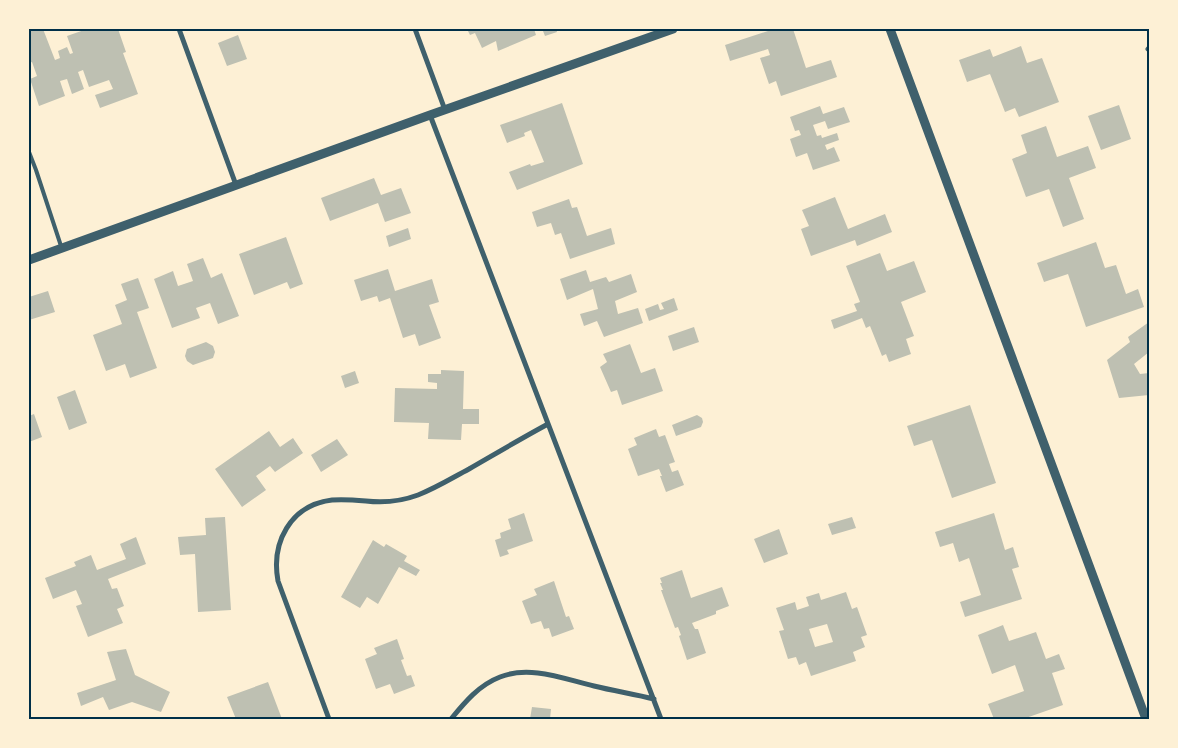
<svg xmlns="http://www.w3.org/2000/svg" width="1178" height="748" font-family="Rubik,sans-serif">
<rect width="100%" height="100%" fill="#fdf0d5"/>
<path fill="#bec0b2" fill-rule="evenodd" d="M29,29H43L55,60L60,58L58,51L67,47L70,54L73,53L67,36L87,29H118L126,52L123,53L138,94L100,108L95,95L113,89L109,80L89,87L83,70L78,72L84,89L72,94L67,79L60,81L65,96L39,106L30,79L37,76L32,62L29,63Z
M465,29H534L536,35L498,51L496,41L482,48L475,33L470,35L468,31H466Z
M545,29H556L557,32L545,36L543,31L546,30Z
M774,29H793L806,68L831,60L837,77L781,96L776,81L769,84L760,58L770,55L768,49L730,61L725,45Z
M238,35L247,59L227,66L218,43Z
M1021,46L1027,63L1042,58L1059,102L1019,117L1015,108L1005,112L990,74L967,82L959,60L990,49L993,57Z
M562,103L583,164L517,190L509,172L530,164L531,166L544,162L531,130L524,133L525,136L507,143L500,125Z
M1119,105L1131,139L1101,150L1088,116Z
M820,106L823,114L844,107L850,122L828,129L825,121L813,125L817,136L821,135L822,138L837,133L839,140L825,145L827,150L834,147L840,161L813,170L807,153L796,157L790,139L801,135L799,130L795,131L790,117Z
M1046,126L1057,157L1088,146L1096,168L1069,178L1084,219L1063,227L1049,189L1026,197L1012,159L1027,153L1021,135Z
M374,178L381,195L401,188L411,213L385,222L378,203L330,221L321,198Z
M835,197L848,229L885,214L892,232L857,246L855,240L811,256L801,229L809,226L802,210Z
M569,199L572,208L577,207L587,236L611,228L615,244L570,259L561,233L555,235L551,223L537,227L532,212Z
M408,228L411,239L389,247L386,236Z
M286,237L303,284L290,289L287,282L254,295L239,254Z
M1096,242L1105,268L1116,265L1126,294L1138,289L1144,307L1086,327L1068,274L1044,282L1037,263Z
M880,253L887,271L914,261L926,292L901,302L914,336L906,339L911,354L889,362L886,354L882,356L870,326L866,328L862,318L834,329L831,320L857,311L854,304L860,302L846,266Z
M203,258L211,278L222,273L239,316L218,324L210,303L196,308L200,318L172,328L154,279L173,271L178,286L193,281L187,264Z
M388,269L395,291L432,279L439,302L429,305L441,338L419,346L415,334L403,338L390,298L379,302L377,296L361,301L354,280Z
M586,270L590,282L606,277L609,282L631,274L637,292L615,301L618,314L638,308L643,323L604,337L597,321L584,326L580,314L598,309L593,289L567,300L560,279Z
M138,278L149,308L137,312L157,368L130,378L125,364L106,371L93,335L122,324L115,305L127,300L121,284Z
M48,291L55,312L29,320V297Z
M674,298L678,310L649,321L645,309L658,304L660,310L664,309L661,303Z
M1149,322V352L1134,364L1140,374L1149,373V395L1119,398L1107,360L1130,342L1128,337Z
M694,327L699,342L673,351L668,336Z
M206,342L213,346L215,352L213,358L193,365L187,361L185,356L187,349Z
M630,344L641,373L655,368L663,391L622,405L617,390L611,392L600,367L607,362L603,354Z
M441,370L464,371L463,409H479V424H462L461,440L428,439L429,423L394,422L395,388L437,389V383L428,382V374H441Z
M355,371L359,383L345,388L341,376Z
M75,390L87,423L69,430L57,397Z
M970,405L996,483L952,498L932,440L914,446L907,426Z
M34,414L42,437L29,442V416Z
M697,415L702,418L703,422L701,427L676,436L672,425Z
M656,429L659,437L665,435L675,462L669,464L672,472L678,470L684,485L666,492L660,476H662L659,469L638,476L628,449L637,445L634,438Z
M269,431L280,447L293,438L303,453L275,472L270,466L256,476L266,490L242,507L215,469Z
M337,439L348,455L321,472L311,455Z
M524,513L533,541L507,550L509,554L500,557L495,540L501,538L500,533L511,529L508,519Z
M994,513L1005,550L1013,547L1019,567L1012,569L1022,599L965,617L960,602L981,595L969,558L959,562L953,543L940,547L935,532Z
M225,517L231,610L198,612L195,554L180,555L178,537L206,535L205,518Z
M852,517L856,528L832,535L828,524Z
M779,529L788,554L764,563L754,539Z
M136,537L146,564L108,579L112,589L117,588L124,606L117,609L123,623L88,637L76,606L82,604L76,590L53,599L45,578L76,566L74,562L91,555L97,570L126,559L120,544Z
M373,540L384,547L386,544L407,556L404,561L420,570L416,576L399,567L378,604L367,597L360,608L341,597Z
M682,570L691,598L722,587L729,606L716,611V614L692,623L695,629H698L706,653L687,660L679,636L681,635L678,627L675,628L661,590H663L660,583H662L660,578Z
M554,581L566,617L569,616L574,629L552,637L549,628L544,629L541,621L531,624L522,601L537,595L534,589Z
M846,592L852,609L857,607L867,635L861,637L865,647L853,652L856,661L811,676L806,662L799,665L796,657L788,659L779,631L784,630L776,608L795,602L797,610L809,606L806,597L819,593L821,600ZM827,624L833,642L815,647L809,629Z
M1003,625L1009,641L1036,632L1046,659L1059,654L1065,669L1052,673L1063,705L1023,719H994L988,704L1024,691L1015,665L992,674L978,635Z
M397,639L404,659L401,660L407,676L411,675L415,686L394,694L390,684L376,689L365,659L377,654L374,648Z
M126,649L135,675L170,692L161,712L132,702L109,710L103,697L81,706L77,693L116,680L107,652Z
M268,682L282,719H236L227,697Z
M532,707L551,709L550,719H530Z"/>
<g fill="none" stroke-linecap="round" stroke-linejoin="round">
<path stroke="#3f606c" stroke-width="4" d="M29,152L36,170L62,249"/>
<path stroke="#3f606c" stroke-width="5" d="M179,29L236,185
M415,29L445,110
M1148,49L1149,48
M430,115L661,719
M329,719L278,581C271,543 290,505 332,500C343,499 355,500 366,501C383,503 402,501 418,495C436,488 452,478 469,469C495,454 522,438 548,424
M451,719C465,702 479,685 500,677C530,665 564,679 594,686C614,691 634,694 654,699"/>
<path stroke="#3f606c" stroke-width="9" d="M890,29L1146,719
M29,260L430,115L673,29"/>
</g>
<rect width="1178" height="748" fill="none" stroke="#fdf0d5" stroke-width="60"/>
<rect x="30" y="30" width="1118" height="688" fill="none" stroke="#003049" stroke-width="2"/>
</svg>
